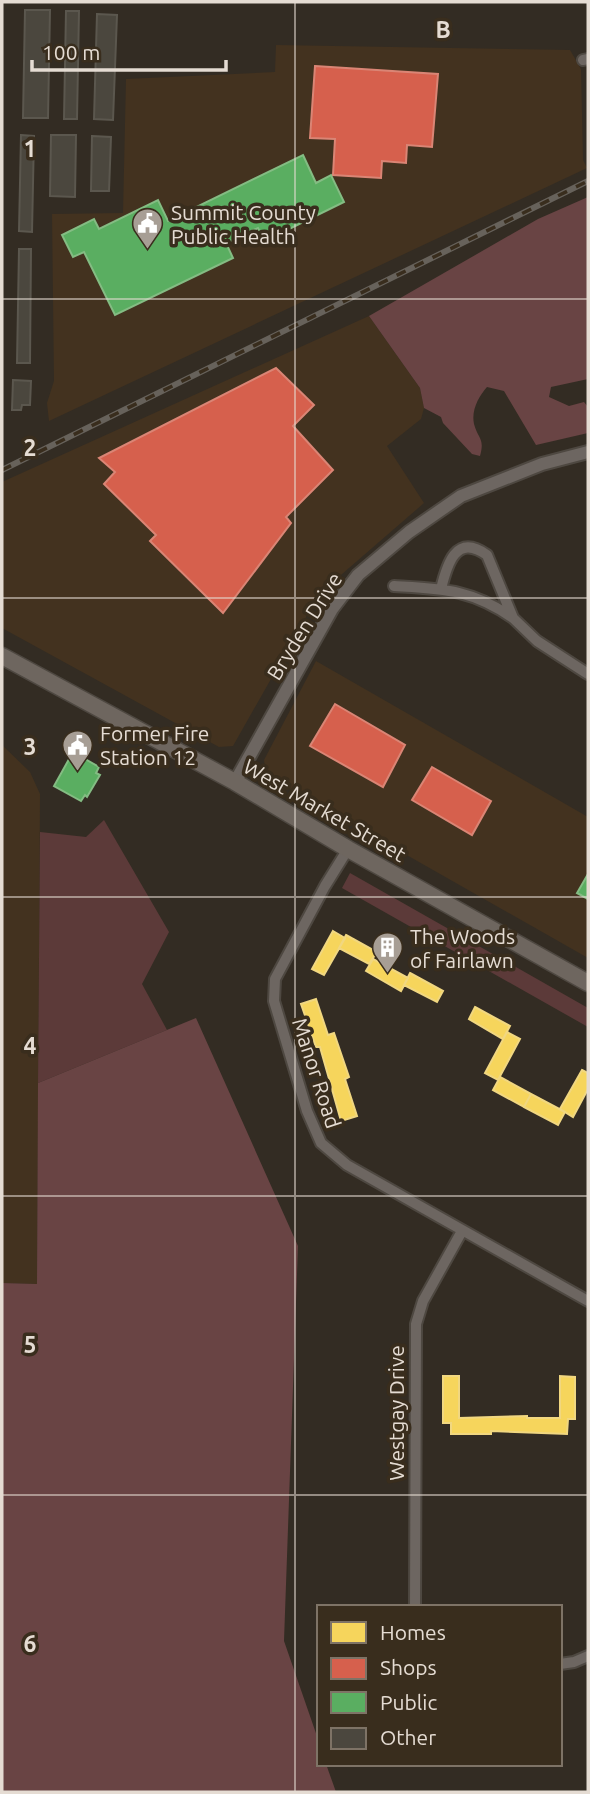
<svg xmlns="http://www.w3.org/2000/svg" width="590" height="1794" font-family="Ubuntu,sans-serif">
<rect width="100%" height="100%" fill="#332c23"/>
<path fill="#43321f" d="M276,45L570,50L581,69L583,160L587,168L49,421L47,403L54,381L52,214L123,213L126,79L275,72Z
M369,316L420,388L424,408L421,419L387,446L424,503L319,594L233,746L219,747L2,628V482Z
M316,661L588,817V958L266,775L264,760Z
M2,745L30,772L40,794L37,1284L2,1283Z"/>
<path fill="#5c3a39" d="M104,820L169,932L142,984L167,1030L38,1083L40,832L86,837Z
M350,873L588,1008V1027L342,888Z"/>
<path fill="#694444" d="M588,197V379L551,387L549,397L569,406L584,402L588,407V433L536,445L504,391L487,387C479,396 471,410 474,424C478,439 485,438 480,456L472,454L443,423L441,417L424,408L420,388L369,316L538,219Z
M196,1018L298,1246L284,1641L319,1742V1764H326L336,1792H2V1283L37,1284L38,1083Z"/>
<path fill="#f6d55c" stroke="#f1d780" stroke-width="2" d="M333,931L345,938L324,975L312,969Z
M346,935L377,952L369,964L339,948Z
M373,959L408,978L401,991L366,971Z
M410,973L443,991L437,1002L404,985Z
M316,999L328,1035L334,1033L349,1077L345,1079L357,1116L341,1121L320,1047H316L301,1004Z
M475,1007L510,1026L503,1039L469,1019Z
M507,1032L520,1039L498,1080L485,1073Z
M582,1070L588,1073V1089L573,1117L560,1109Z
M500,1077L531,1094L524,1107L493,1090Z
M531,1094L565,1112L558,1125L524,1107Z
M443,1376H459V1418L527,1416V1418H560V1376L575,1377V1419H568L567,1434L491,1431V1434H451V1423H443Z"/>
<path fill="#d6604d" stroke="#da8575" stroke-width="2" d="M315,66L438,74L432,147L407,145L406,163L382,161L381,178L333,175L335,139L310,138Z
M276,368L314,405L293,426L333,470L286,517L291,523L223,613L150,541L156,535L104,484L115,472L99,458Z
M335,704L405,745L383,787L310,746Z
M432,767L491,801L472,835L412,800Z"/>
<path fill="#5aae61" stroke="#84bc83" stroke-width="2" d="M303,155L316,183L331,175L344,202L265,241L258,228L226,243L233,258L115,315L84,252L73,257L62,235L94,219L99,229L158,200L168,221Z
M73,752L99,767L96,773L100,775L87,797L85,795L81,801L54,786Z
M588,874V899L577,893Z"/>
<path fill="#4b473e" stroke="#5b574e" stroke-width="2" d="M25,10H50L48,118H23Z
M66,11H79L77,119H64Z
M97,14L117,15L113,120L94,119Z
M21,135L34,136L32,232L19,231Z
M51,135H76L75,197L50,196Z
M92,136L111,137L109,191H91Z
M19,249H31L30,363H17Z
M13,380L31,381L30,405H22L21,410H12Z"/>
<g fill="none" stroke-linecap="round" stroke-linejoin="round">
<defs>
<path id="minor" d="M583,60L588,59
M394,586C443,589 471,589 513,618
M441,589C447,564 456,533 487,555L513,618L537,641L588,674
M348,849L325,886L275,979L274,1001L307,1111L321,1143L347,1165L588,1301
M415,1607L416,1324L423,1301L462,1231
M560,1664L574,1662L588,1656"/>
<path id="tertiary" d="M235,782L332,609L358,575L409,532L461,496L542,464L588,452"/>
<path id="primary" d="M2,656L235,782L348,849L588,983"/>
</defs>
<use href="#minor" stroke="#4e4841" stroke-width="14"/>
<use href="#tertiary" stroke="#4e4841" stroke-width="16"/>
<use href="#primary" stroke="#4e4841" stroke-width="19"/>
<use href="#minor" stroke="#6d6661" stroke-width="10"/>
<use href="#tertiary" stroke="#6d6661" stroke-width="12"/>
<use href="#primary" stroke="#6e665f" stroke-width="16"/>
<defs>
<path id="rail" d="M2,470L588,181"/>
</defs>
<use href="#rail" stroke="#67625b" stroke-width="6"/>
<use href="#rail" stroke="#392d1d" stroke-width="3.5" stroke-dasharray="10" stroke-linecap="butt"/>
</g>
<path fill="none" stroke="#e5dcd3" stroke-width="2" stroke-opacity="0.55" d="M295,2V1792M2,299H588M2,598H588M2,897H588M2,1196H588M2,1495H588"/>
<defs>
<symbol id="civic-pin" viewBox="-11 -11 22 30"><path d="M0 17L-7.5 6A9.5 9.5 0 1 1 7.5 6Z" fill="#a79e95" stroke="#392d1d"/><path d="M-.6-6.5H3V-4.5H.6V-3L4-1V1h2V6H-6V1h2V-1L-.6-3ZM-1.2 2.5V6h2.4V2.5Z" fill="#fff"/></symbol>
<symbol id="building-pin" viewBox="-11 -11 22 30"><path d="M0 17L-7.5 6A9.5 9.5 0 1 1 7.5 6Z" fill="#a79e95" stroke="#392d1d"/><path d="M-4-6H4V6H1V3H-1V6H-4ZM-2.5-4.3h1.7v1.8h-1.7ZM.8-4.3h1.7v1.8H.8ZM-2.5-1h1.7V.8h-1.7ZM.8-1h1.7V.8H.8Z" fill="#fff"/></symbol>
</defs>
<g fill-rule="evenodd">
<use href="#civic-pin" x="130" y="206" width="35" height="47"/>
<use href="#civic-pin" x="60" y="728" width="35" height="47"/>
<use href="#building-pin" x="370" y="930" width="35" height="47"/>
</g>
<g text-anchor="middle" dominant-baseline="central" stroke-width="7" stroke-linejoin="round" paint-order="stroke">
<g font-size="21" fill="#e5dcd3" stroke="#392d1d" text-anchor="start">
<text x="171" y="212">Summit County<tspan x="171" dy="24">Public Health</tspan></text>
<text x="100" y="733">Former Fire<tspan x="100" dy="24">Station 12</tspan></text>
<text x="410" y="936">The Woods<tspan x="410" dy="24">of Fairlawn</tspan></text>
</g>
<g font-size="21" fill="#e5dcd3" stroke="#392d1d">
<text transform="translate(304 626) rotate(-58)">Bryden Drive</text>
<text transform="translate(325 810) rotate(30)">West Market Street</text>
<text transform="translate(317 1073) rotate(72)">Manor Road</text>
<text transform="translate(396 1413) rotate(-90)">Westgay Drive</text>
</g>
</g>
<g font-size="23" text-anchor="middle" font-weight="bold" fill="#e5dcd3" stroke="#392d1d" stroke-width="7" stroke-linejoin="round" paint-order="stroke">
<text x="443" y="38">B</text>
<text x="30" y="157">1</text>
<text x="30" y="456">2</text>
<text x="30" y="755">3</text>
<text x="30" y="1054">4</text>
<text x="30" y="1353">5</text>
<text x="30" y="1652">6</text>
</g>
<rect width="590" height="1794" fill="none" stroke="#e5dcd3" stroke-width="7"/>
<rect x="317" y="1605" width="245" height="161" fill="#392d1d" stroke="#7e7366" stroke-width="2"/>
<rect x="331" y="1622" width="35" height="21" fill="#f6d55c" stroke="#7e7366" stroke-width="2"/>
<text x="380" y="1640" font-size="21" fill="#e5dcd3">Homes</text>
<rect x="331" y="1658" width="35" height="21" fill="#d6604d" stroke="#7e7366" stroke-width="2"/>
<text x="380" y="1675" font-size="21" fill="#e5dcd3">Shops</text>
<rect x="331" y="1692" width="35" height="21" fill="#5aae61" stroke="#7e7366" stroke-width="2"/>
<text x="380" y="1710" font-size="21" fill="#e5dcd3">Public</text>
<rect x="331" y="1728" width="35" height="21" fill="#4b473e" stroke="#7e7366" stroke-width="2"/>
<text x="380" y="1745" font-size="21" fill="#e5dcd3">Other</text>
<path d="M32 60v10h194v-10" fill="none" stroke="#e5dcd3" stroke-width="3.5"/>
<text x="42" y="60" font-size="21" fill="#e5dcd3" stroke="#392d1d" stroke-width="5" paint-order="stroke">100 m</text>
</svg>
